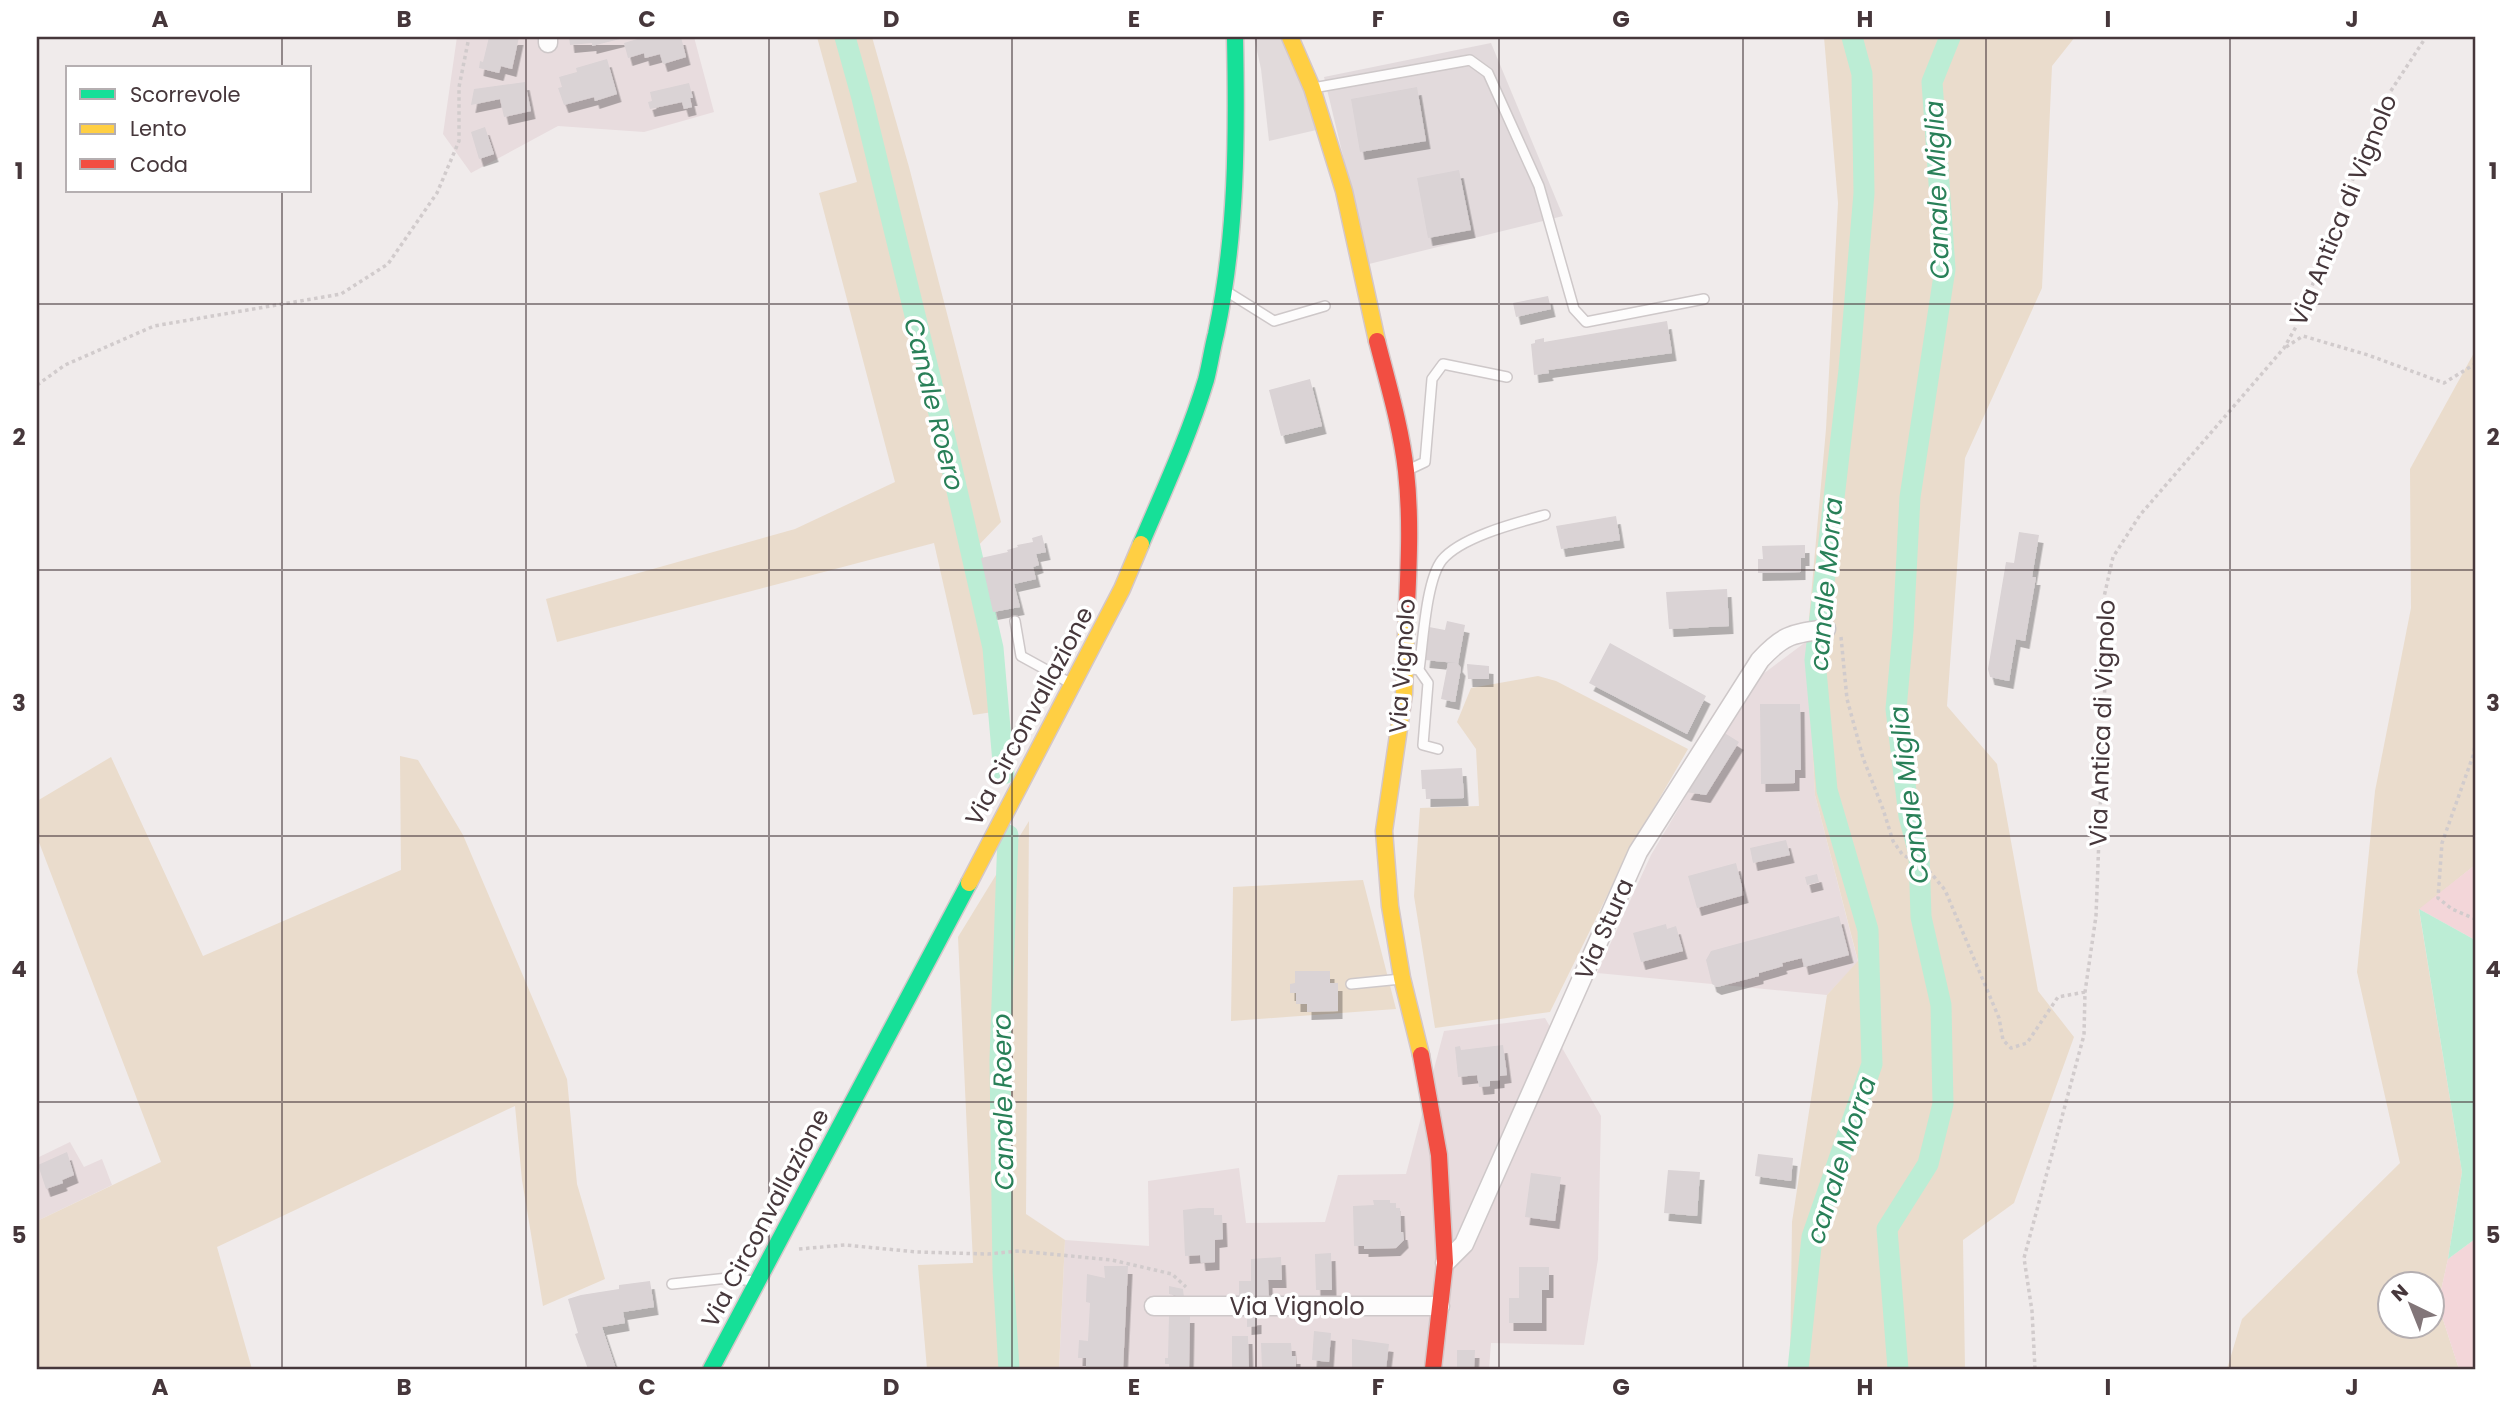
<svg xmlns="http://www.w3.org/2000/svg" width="2512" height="1406" font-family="Poppins,sans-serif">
<defs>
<filter id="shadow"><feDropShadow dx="4.5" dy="8" stdDeviation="0" flood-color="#0004"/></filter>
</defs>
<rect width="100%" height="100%" fill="#f0ebeb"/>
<path fill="#e8dcde" d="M457,37H694L714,112L644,132L558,126L471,173L443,134Z
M1807,641L1815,795L1858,962L1827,995L1597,973L1651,855L1727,727L1759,677Z
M1545,1018L1601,1116L1598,1259L1584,1345L1491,1343L1489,1369H1059L1065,1240L1149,1246L1148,1181L1239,1168L1246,1223L1325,1222L1338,1175L1406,1174L1444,1031Z
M70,1142L84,1167L102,1159L112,1185L37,1221V1158Z"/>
<path fill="#e2dadc" d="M1491,43L1563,216L1369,264L1324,77Z"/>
<path fill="#eadccc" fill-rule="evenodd" d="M817,37H872L909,167L1001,522L975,549L992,625L1000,644L1006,710L973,715L934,543L557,642L546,599L795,529L895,482L819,193L857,182Z
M1824,37H2075L2052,66L2042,288L1965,458L1947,706L1997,764L2038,991L2074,1037L2014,1203L1963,1240L1965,1369H1790L1792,1222L1827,995L1858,961L1815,795L1807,641L1826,429L1838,203Z
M2475,351V865L2419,910L2462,1172L2448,1259L2438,1304L2459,1369H2227L2242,1319L2400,1163L2357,972L2375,791L2411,608L2410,469ZM2390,1284H2432V1326H2390Z
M1538,676L1556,681L1688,749L1629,851L1550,1012L1435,1028L1414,896L1420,808L1479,806L1476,749L1457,722L1471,688Z
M400,756L418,760L463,835L567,1079L577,1184L605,1279L543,1306L522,1180L515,1106L217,1247L252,1369H37V1221L161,1162L37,837V801L111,757L203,956L401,870Z
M1029,821L1026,1214L1065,1240L1059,1369H927L918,1265L973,1263L958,937Z
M1363,880L1396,1009L1231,1021L1233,887Z"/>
<path fill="#f3d6d9" d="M2475,865V940L2419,909Z
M2475,1239V1369H2459L2438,1304L2448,1259Z"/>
<path fill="#e1dadb" d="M1254,37H1290L1325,128L1269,141L1261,69Z"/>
<path fill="#bcedd5" d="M2419,909L2475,940V1239L2448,1259L2462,1172Z"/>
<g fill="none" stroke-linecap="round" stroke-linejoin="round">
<path stroke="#bcedd5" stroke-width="21" d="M845,37L862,98L945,438L993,648L1004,774
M1008,835L1000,1060L1003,1271L1009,1369
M1798,1369L1812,1237L1872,1064L1868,930L1827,790L1815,660L1849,370L1864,193L1862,74L1852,37
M1898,1369L1887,1229L1928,1164L1943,1104L1941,1005L1921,917L1919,854L1909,816L1896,709L1903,631L1910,497L1945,269L1932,82L1950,37"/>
</g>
<path fill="#dad3d5" filter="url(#shadow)" d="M489,37H519L512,69L501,66L499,73L479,68L480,61L483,62Z
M569,37H624V38L592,46V43L570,45Z
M644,37H681L686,57L663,64L660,54L645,58L644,53L628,58L624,43Z
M607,59L617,94L595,101L594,97L564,105L558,88L562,87L559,77L577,72L576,68Z
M525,82L531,111L504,117L500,99L471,105L474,89Z
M689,83L693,98H690L692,107L684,109L682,102L650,109L648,102L652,101L650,92Z
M1417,87L1426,141L1360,152L1351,99Z
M485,127L494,154L479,159L471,132Z
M1459,170L1471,230L1428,238L1417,178Z
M1548,296L1551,309L1516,317L1513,303Z
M1667,321L1672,353L1548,370L1549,373L1534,375L1531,344L1535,343V340L1544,338V342Z
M1310,379L1322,426L1281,436L1269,390Z
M1616,516L1620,540L1561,549L1556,526Z
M2019,532L2039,535L2032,577H2036L2025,641L2016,639L2009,681L1990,677L1988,669L2006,562L2014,563Z
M1042,535L1046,552L1036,554L1039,565L1033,567L1036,579L1014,584L1020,607L993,612L981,558L1008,552L1007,550L1018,547L1017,545L1033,542L1032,538Z
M1805,545V558H1801V572L1758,573V559H1763L1762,546Z
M1727,589L1729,626L1669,629L1666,592Z
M1447,621L1465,625L1458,664L1461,668L1455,702L1441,699L1448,663H1456L1425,660L1429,627L1445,630Z
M1610,643L1706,696L1687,734L1589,683Z
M1467,664L1489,666V679H1468Z
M1760,704H1800L1801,770H1795V783L1761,784Z
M1723,732L1739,742L1706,795L1686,792Z
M1462,768L1464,798L1426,799V789H1422L1421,770Z
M1786,840L1790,855L1753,863L1750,848Z
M1736,863L1744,895L1697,908L1688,876Z
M1817,874L1819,882L1807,885L1805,877Z
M1839,916L1849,955L1804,967L1802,958L1782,963L1783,966L1759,973V976L1717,987L1712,984L1706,960L1711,951Z
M1666,924L1667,929L1676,926L1683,951L1641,962L1633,933Z
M1295,971H1330V983H1338V1011L1307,1012V1004H1296V993H1290V984L1295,983Z
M1503,1045L1507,1075L1500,1076V1080L1490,1081V1086L1479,1087L1477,1075L1458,1077L1455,1047L1460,1046L1461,1050Z
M67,1152L74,1175L62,1180L63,1183L46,1189L38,1165Z
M1758,1154L1793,1158L1791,1181L1755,1176Z
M1668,1170L1700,1172L1697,1216L1664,1213Z
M1531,1173L1561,1177L1555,1221L1525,1217Z
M1373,1200H1390V1203H1396V1208H1400L1401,1232H1403L1404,1240L1396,1248L1364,1249V1246H1354L1353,1206L1374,1205Z
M1199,1208H1214V1215H1222L1223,1239L1215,1240V1262L1201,1263L1200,1255L1185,1256L1183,1210Z
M1331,1253L1332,1290H1316L1315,1254Z
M1281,1257L1282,1280H1268L1269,1301L1236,1303V1295H1239V1281H1251V1259Z
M1104,1266H1128L1123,1369H1086V1358H1078L1079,1340L1088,1341L1090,1303L1086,1302L1087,1274L1105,1278Z
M1519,1267H1549V1290H1542V1323H1509V1298H1519Z
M650,1281L654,1307L623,1312L625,1323L602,1327L616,1369H588L575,1334L578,1333L568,1299L581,1295L619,1289V1285Z
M1169,1286L1183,1289L1184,1298L1169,1294Z
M1169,1315H1190L1189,1369H1169V1364H1165V1358H1168Z
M1257,1317V1326L1247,1327V1318Z
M1314,1331L1331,1333L1329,1362L1312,1360Z
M1232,1336H1248L1249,1369H1232Z
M1352,1339L1389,1344L1386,1369H1352Z
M1261,1343H1291L1292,1356H1296V1369H1262Z
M1457,1350H1475L1474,1369H1457Z"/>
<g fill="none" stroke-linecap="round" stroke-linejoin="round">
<defs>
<path id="lane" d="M1313,88L1470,60L1488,73L1539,186L1574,309L1586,322L1704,299
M1226,291L1274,321L1325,306
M1408,470L1425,462L1432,379L1443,364L1507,377
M1015,621L1021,656L1072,684
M1413,669L1419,670L1428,683L1423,745L1438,749
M1419,670C1423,643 1426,580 1442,560C1461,537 1516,523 1545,515
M1351,984L1401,979
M672,1284L728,1278L754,1281"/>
<path id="street" d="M548,43V37
M1445,1263L1464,1244L1638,852L1760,660C1784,634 1792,634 1826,629
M1154,1306H1440"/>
<path id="fast" d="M1141,544C1164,490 1189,436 1206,380C1210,365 1212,349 1216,334C1237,235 1237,137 1235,37
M711,1369L969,883"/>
<path id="slow" d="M1290,37L1312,88L1344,191L1377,341
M1407,605L1404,694L1384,831L1390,906L1402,978L1421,1055
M969,883L1122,589L1141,544"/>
<path id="jam" d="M1377,341C1388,384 1401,427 1406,471C1411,516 1409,560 1407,605
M1421,1055L1439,1155L1445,1263L1433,1369"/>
</defs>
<use href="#lane" stroke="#cec8c9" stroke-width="12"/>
<use href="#street" stroke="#cec8c9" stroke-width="21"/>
<use href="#fast" stroke="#d4c7c8" stroke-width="19"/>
<use href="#slow" stroke="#d4c7c8" stroke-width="19"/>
<use href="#jam" stroke="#d4c7c8" stroke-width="19"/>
<path stroke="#d1cbcc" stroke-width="3.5" stroke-dasharray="3.5 3.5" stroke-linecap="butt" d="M2286,347L2303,336L2368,355L2444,383L2475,364
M37,385L65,365L154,326L341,294L388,264L437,193L459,141V87L469,37
M1841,637L1847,699L1863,758L1883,809L1893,841L1902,854L1930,872L1945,890L1999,1018L2003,1040L2011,1048L2027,1043L2058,997L2085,992
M2475,741L2474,753L2442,843L2438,898L2452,909L2475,919
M799,1249L845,1245L917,1252L988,1254L1019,1251L1112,1260L1172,1274L1186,1287
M2035,1369L2032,1311L2024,1258L2084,1035L2085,992L2096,916L2105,681L2104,597L2113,557L2140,515L2284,348L2297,325L2381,106L2426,37"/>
<use href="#lane" stroke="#fdfcfc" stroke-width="9"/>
<use href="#street" stroke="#fdfcfc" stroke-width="18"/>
<use href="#fast" stroke="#16e098" stroke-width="16"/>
<use href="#slow" stroke="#ffcf43" stroke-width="16"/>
<use href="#jam" stroke="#f24e42" stroke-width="16"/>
</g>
<path fill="none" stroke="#46373b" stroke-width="2" stroke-opacity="0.55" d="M282,37V68M526,37V1369M769,37V1369M1012,37V1369M1256,37V1369M1499,37V1369M1743,37V1369M1986,37V1369M2230,37V1369M282,191V1369M37,304H2475M37,570H2475M37,836H2475M37,1102H2475"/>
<g text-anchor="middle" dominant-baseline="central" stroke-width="7" stroke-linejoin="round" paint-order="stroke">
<g font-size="24" fill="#46373b" stroke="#fff">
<text transform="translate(2343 210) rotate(-68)">Via Antica di Vignolo</text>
<text transform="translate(1402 666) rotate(-86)">Via Vignolo</text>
<text transform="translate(1029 716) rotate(-62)">Via Circonvallazione</text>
<text transform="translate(2102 723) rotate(-88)">Via Antica di Vignolo</text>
<text transform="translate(1604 929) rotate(-66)">Via Stura</text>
<text transform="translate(765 1218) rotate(-62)">Via Circonvallazione</text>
<text x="1297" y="1306">Via Vignolo</text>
</g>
<g font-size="26" font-style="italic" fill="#298058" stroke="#fff">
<text transform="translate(1937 190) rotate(-92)">Canale Miglia</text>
<text transform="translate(934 404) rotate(76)">Canale Roero</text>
<text transform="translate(1826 584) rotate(-85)">canale Morra</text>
<text transform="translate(1909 795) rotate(-97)">Canale Miglia</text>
<text transform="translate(1003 1102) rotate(-91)">Canale Roero</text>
<text transform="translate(1841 1160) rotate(-72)">canale Morra</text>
</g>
</g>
<rect width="2512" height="1406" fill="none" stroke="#ffffff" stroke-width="77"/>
<rect x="66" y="66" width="245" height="126" fill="#ffffff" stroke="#b5afb1" stroke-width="2"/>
<rect x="80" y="89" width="35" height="10" fill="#16e098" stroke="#b5afb1" stroke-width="2"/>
<text x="130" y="102" font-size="21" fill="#46373b">Scorrevole</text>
<rect x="80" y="124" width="35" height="10" fill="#ffcf43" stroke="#b5afb1" stroke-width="2"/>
<text x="130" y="136" font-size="21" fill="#46373b">Lento</text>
<rect x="80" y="159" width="35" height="10" fill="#f24e42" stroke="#b5afb1" stroke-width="2"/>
<text x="130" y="172" font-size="21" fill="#46373b">Coda</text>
<g transform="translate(2411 1305) rotate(317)"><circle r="33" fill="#ffffff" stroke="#b5afb1" stroke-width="2"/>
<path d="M0-5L12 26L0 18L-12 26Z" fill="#827679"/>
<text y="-10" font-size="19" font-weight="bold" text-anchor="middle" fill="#46373b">N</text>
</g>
<rect x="38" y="38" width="2436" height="1330" fill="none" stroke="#46373b" stroke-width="2.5"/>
<g font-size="23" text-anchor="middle" font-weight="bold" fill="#46373b">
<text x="160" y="27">A</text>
<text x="404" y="27">B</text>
<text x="647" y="27">C</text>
<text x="891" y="27">D</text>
<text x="1134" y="27">E</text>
<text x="1378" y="27">F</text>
<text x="1621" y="27">G</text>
<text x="1865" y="27">H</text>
<text x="2108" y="27">I</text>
<text x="2352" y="27">J</text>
<text x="19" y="179">1</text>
<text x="2493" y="179">1</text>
<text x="19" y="445">2</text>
<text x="2493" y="445">2</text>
<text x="19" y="711">3</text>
<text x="2493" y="711">3</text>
<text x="19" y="977">4</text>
<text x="2493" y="977">4</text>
<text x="19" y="1243">5</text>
<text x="2493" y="1243">5</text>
<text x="160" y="1395">A</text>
<text x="404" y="1395">B</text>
<text x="647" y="1395">C</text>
<text x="891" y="1395">D</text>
<text x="1134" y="1395">E</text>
<text x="1378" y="1395">F</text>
<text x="1621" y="1395">G</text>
<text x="1865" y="1395">H</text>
<text x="2108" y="1395">I</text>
<text x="2352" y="1395">J</text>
</g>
</svg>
